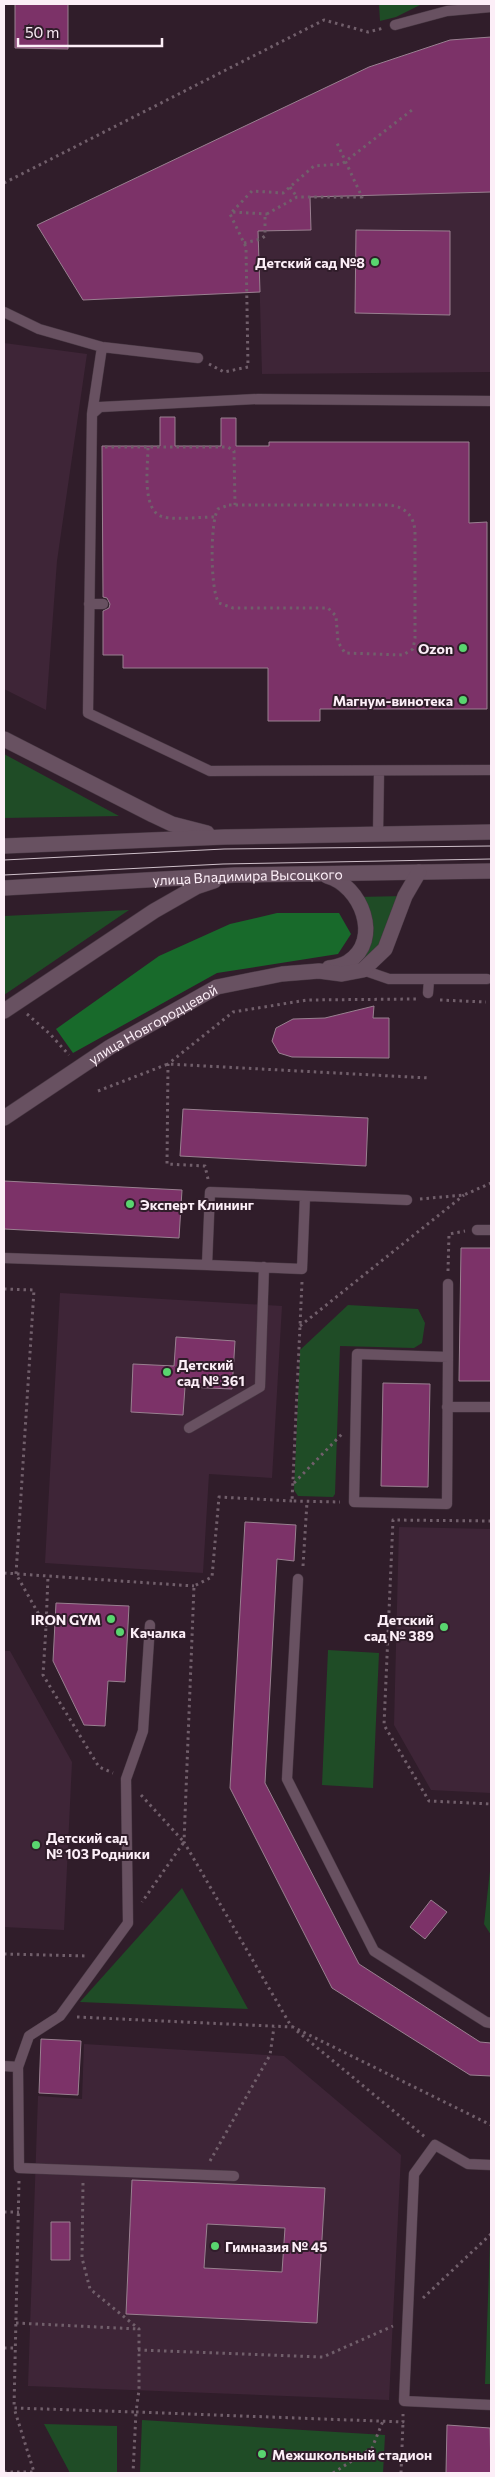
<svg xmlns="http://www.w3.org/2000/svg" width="495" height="2477" font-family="Commissioner,sans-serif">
<rect width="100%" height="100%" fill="#301d2a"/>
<path fill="#3e2537" d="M491,192V372L262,374L258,231L311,230L310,197Z
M4,343L87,354L57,561L46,710L4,689Z
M60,1293L282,1306L272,1478L209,1474L203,1573L45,1563Z
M399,1527L491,1529V1793L431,1790L394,1725Z
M4,1651H10L72,1762L64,1930L4,1927Z
M84,2044L284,2056L401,2155L389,2400L28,2386L38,2096L82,2099Z"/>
<path fill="#1f4c26" d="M379,4H422L396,17L380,21Z
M4,754L119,816L4,818Z
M405,896L372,963L338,966L362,946L357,897Z
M129,910L4,995V916Z
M348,1305L418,1309L425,1323L422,1343L414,1348L340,1346L335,1494L333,1497L298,1496L294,1490L300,1350Z
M328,1650L379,1653L373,1788L322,1785Z
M491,1862V1935L484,1924Z
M182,1888L248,2009L80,2002Z
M490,2241H491V2384H485Z
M142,2420L385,2435L383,2473H140Z
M44,2424L117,2426V2473H70Z"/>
<path fill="#186a2b" d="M277,913H339L351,934L338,954L217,973L73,1053L56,1029L159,956L230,924Z"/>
<path fill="#7c3268" stroke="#998090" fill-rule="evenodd" d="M15,4H68V49L15,48Z
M491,37V192L310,197L311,230L258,231L260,292L83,300L37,225L369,67L450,40Z
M356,230L450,231V315L355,313Z
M160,417H175V446H221V418H236V446H269V442H469V523L487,522V709H320V721H268V668H123V655H103V611L109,608L110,604L107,598L103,597L102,446H160Z
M374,1006L373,1018H389V1058L292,1057L279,1053L272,1041L276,1028L293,1019L325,1018Z
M183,1109L368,1118L366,1166L180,1156Z
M4,1181L182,1190L179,1238L4,1229Z
M461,1248H491V1381H459Z
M176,1337L235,1341L232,1389L185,1387L183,1415L131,1412L133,1364L174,1366Z
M383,1383L430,1384L428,1487L381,1486Z
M245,1522L296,1525L294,1561L277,1559L265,1783L359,1964L480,2042L491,2043V2076L470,2075L332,1988L230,1788Z
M56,1603L129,1606L125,1682L108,1681L105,1726L84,1725L53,1661Z
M431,1900L447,1912L425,1939L410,1927Z
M41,2039L81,2041L78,2095L39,2093Z
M132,2180L325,2188L317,2323L126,2314ZM207,2224L285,2228L282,2272L204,2268Z
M51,2222H70V2260H51Z
M447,2425L490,2428L491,2473H446Z"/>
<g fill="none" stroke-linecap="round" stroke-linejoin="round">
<defs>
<path id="lane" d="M395,25L447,11L491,7
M4,312L39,329L102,347L198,358
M491,401L258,399L100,407L92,414L88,713L210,771L491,770
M92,414L102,347
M89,604H103
M378,835L379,772
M363,970L389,979H487
M428,993L429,980
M477,1230H491
M4,1258L207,1265L210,1192L407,1200
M207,1265L302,1269L305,1196
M357,1354L448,1357L447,1504L354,1502Z
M448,1357V1284
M447,1407H491
M189,1428L260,1387L264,1267
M298,1579L287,1779L374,1951L486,2022L491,2023
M4,2066L18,2067L19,2168L234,2176
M18,2067L29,2036L60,2016L128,1923L126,1779L143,1731L150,1625
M491,2165L468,2164L435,2145L414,2174L404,2401L491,2405"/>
<g id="secondary">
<path d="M4,739L153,815L172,824L207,833"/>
<path d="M4,846L225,837L491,832"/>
<path d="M327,876C361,885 383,940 348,962C343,965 335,967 329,968"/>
<path id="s1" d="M4,888L235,875L491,871"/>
<path d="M4,1011L154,911L196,887L214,881"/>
<path id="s2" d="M4,1118L110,1047L217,987L282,974L319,971L342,974L363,970L385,949L405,896L419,872"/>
</g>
</defs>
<use href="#lane" stroke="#493944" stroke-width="11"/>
<use href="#secondary" stroke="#493944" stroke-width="16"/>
<path stroke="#715f6b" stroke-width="3" stroke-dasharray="2.5 4" stroke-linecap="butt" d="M4,183L324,20L368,32L384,28
M290,187L297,197
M233,212L267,214
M244,243L261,239L265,236V215L297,197H362L336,141
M209,364L224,372L248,367L246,247L230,214L252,191L283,193L314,166L342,164L412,110
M105,447H228L234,451L235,505
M148,448C148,465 141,511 163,517C176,520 200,517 214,517
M229,505H389C406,507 414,516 415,532V638L413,649L403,655L345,653L338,642L336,616L328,608H233L219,603C210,591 210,521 218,509Z
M440,1000L486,1002
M27,1014L50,1034L69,1055
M98,1091L168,1064L429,1078
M208,1179L205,1166L167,1164L168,1064L233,1012L307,1000L416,999
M420,1199L464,1195L491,1183
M448,1271L449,1234L465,1231
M302,1282L292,1501L340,1502
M4,1289L34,1290L16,1574L46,1627L43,1675L99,1767L113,1773
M300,1326L464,1195
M294,1483L342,1434
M292,1501L219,1497L212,1577L194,1586L184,1842L291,2026L491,2125
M491,1521L393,1520L384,1725L429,1801L491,1804
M303,1566L307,1502
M4,1573L194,1586
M46,1627L48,1576
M141,1795L184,1842L142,1902
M4,1954L88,1956
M77,2017L292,2027
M297,2031L425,2137
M210,2161L270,2055L274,2027
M19,2181L14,2408L136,2412L133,2473
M83,2183L82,2258L90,2289L139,2329V2390L136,2412L403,2422V2414
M4,2212H19
M423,2298L491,2234
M16,2323L138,2329
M4,2348H16
M138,2350L323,2357L393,2326
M4,2472H34L14,2408
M333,2473L372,2448L383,2421
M401,2473L403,2422"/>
<use href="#lane" stroke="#685161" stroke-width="10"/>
<use href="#secondary" stroke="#685161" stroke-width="15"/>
<path stroke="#cebfc9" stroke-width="1" d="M4,860L224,849L491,846
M4,875L223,864L491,859"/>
</g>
<g fill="#59d56f" stroke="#301d2a" stroke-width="2">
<circle cx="375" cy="262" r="5"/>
<circle cx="463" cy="648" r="5"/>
<circle cx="463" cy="700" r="5"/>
<circle cx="130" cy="1204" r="5"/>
<circle cx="167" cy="1372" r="5"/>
<circle cx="111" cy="1619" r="5"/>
<circle cx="444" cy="1627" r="5"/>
<circle cx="120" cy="1632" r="5"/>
<circle cx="36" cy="1845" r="5"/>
<circle cx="215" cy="2246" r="5"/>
<circle cx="262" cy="2454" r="5"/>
</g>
<g text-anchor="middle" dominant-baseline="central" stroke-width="4" stroke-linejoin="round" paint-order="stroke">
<g font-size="14" font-weight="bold" fill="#fceef7" stroke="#301d2a" text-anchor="start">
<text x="365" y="262" text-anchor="end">Детский сад №8</text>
<text x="453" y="648" text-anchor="end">Ozon</text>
<text x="453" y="700" text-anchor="end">Магнум-винотека</text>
<text x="140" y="1204">Эксперт Клининг</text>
<text x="177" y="1364">Детский<tspan x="177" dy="16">сад № 361</tspan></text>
<text x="101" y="1619" text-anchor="end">IRON GYM</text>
<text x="434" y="1619" text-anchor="end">Детский<tspan x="434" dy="16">сад № 389</tspan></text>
<text x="130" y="1632">Качалка</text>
<text x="46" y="1837">Детский сад<tspan x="46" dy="16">№ 103 Родники</tspan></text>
<text x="225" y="2246">Гимназия № 45</text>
<text x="272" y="2454">Межшкольный стадион</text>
</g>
<g font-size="14" fill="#fceef7" stroke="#301d2a">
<text stroke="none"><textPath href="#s1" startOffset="244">улица Владимира Высоцкого</textPath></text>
<text stroke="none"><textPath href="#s2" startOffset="176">улица Новгородцевой</textPath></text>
</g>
</g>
<rect width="495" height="2477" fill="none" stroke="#fceef7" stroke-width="10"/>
<path d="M18 38v8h144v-8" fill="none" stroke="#fceef7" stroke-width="2.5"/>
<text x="25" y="38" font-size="15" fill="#fceef7" stroke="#301d2a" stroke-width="4" paint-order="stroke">50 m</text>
</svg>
